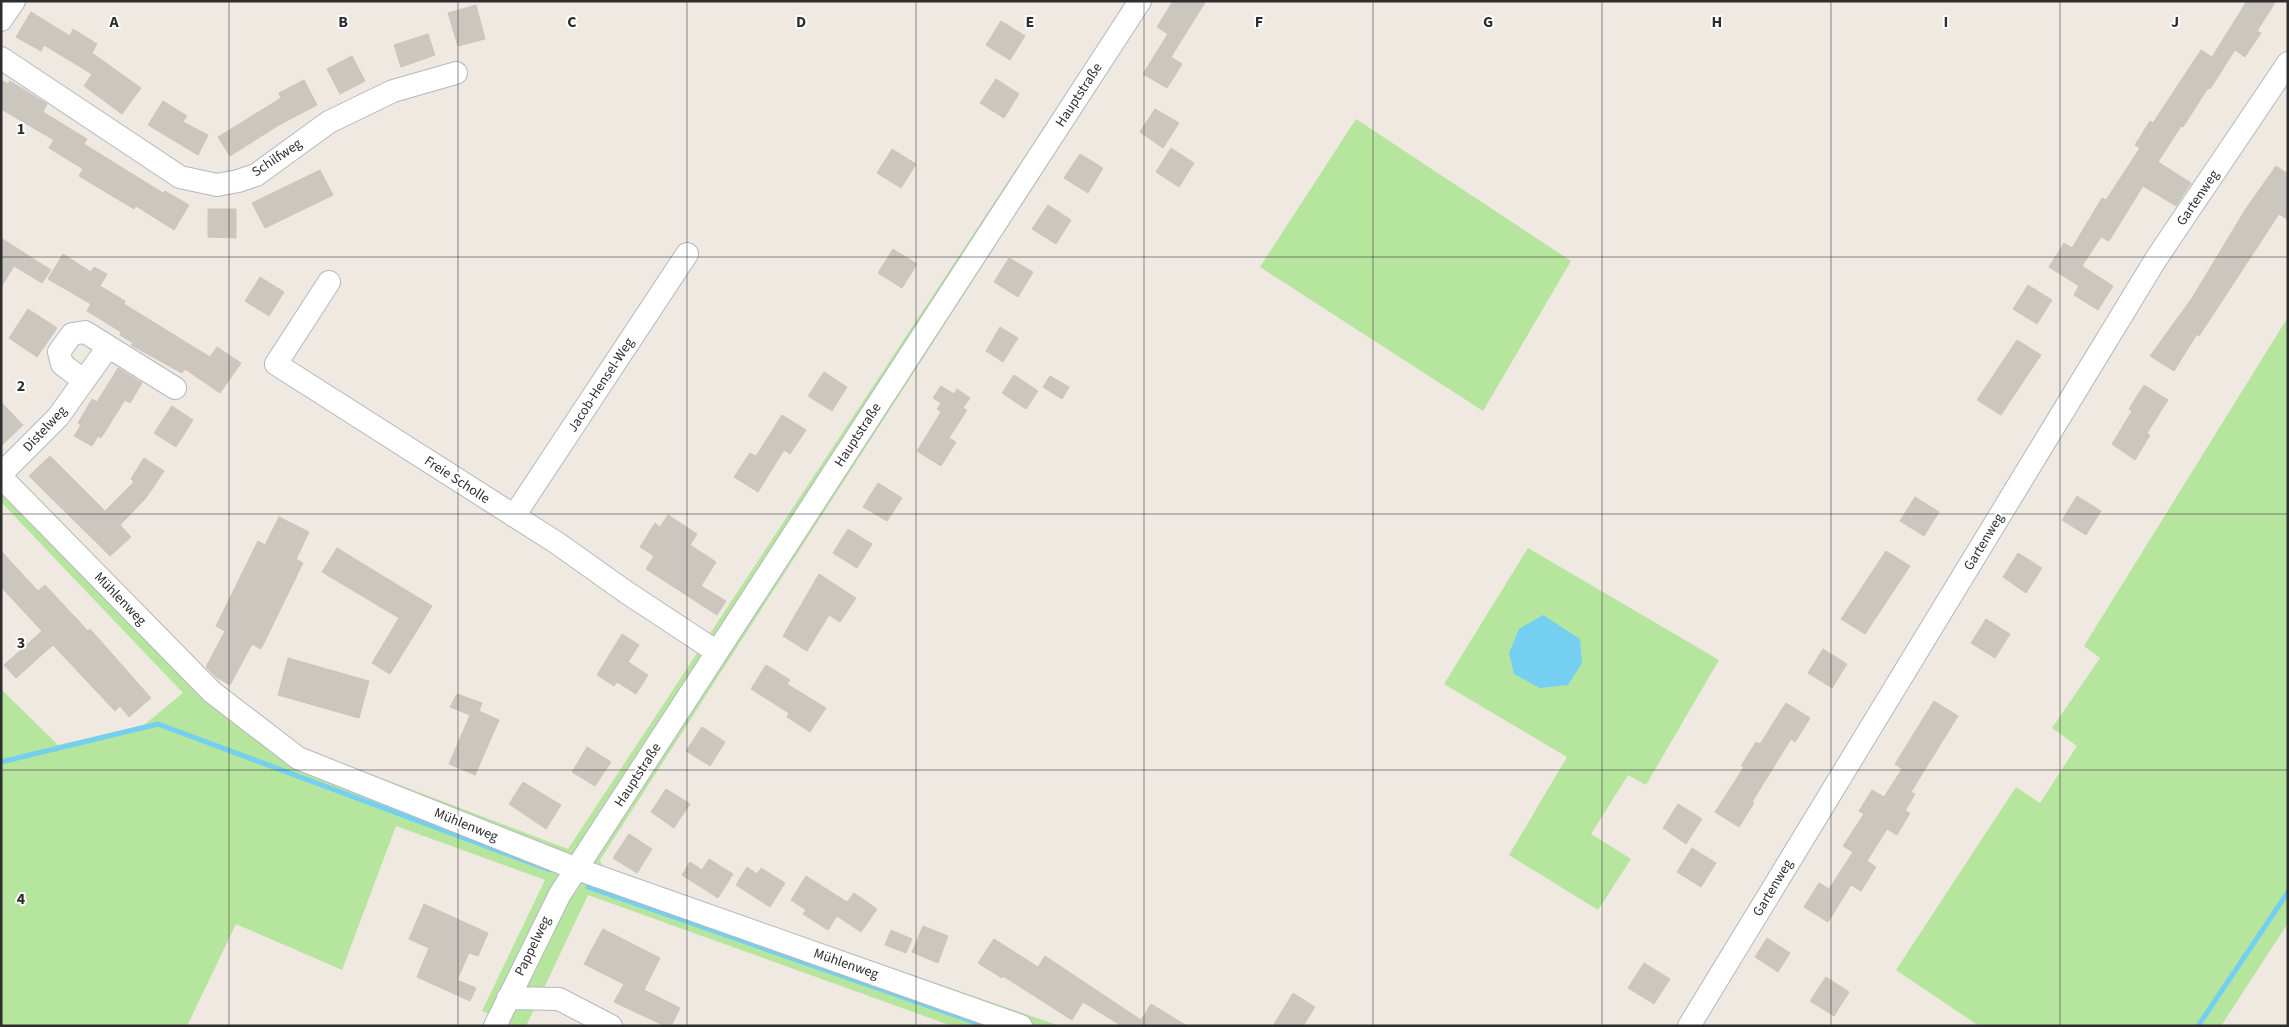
<svg xmlns="http://www.w3.org/2000/svg" width="2289" height="1027" font-family="'Source Sans 3',sans-serif">
<rect width="100%" height="100%" fill="#efe9e1"/>
<path fill="#b6e59e" d="M1127,1H1153L600,860L603,867L1060,1026H952L588,895L526,1026H514L482,1011L545,880L396,826L342,970L236,924L187,1026H1V689L58,745L144,725L183,693L1,502V462L202,670L305,749L568,849Z
M1356,119L1571,261L1483,411L1260,267Z
M2288,317V923L2221,1026H1979L1896,970L2016,787L2040,803L2077,746L2052,728L2100,658L2084,646Z
M1528,548L1719,660L1646,785L1628,775L1591,834L1631,859L1598,910L1509,855L1567,757L1444,684Z"/>
<path fill="#75cff0" d="M1543,615L1580,639L1582,663L1568,685L1540,688L1514,674L1509,653L1519,629Z"/>
<g fill="none" stroke-linecap="round" stroke-linejoin="round">
<path stroke="#75cff0" stroke-width="5" d="M1,762L158,724L550,870
M588,887L986,1026
M2198,1026L2288,892"/>
</g>
<path fill="#cbc7bf" stroke="#cbc5ba" d="M1173,1H1206L1171,57L1182,64L1167,88L1143,74L1168,34L1157,27Z
M2247,1H2276L2257,31L2261,33L2245,57L2235,50L2210,89L2208,88L2183,127L2181,126L2158,162L2191,183L2176,206L2143,186L2109,241L2101,237L2082,266L2113,286L2098,310L2074,295L2079,286L2049,267L2064,243L2072,248L2102,198L2106,200L2140,148L2135,145L2150,121L2153,123L2201,50L2212,57Z
M476,5L485,39L458,46L448,13Z
M31,12L70,36L73,29L97,44L92,53L141,88L122,114L84,86L92,74L44,45L41,51L16,37Z
M1001,21L1025,36L1010,60L986,45Z
M428,34L435,55L401,67L394,45Z
M352,56L365,81L340,94L327,69Z
M996,79L1019,94L1004,118L980,103Z
M1,80L8,84L10,81L47,104L43,112L87,139L84,144L163,193L165,191L189,205L174,230L136,206L134,209L79,176L83,169L49,148L54,140L1,109Z
M304,80L317,105L279,125L230,156L218,137L281,98L279,93Z
M163,101L187,116L183,122L208,135L198,155L148,125Z
M1155,109L1179,123L1163,148L1140,132Z
M1171,148L1194,163L1179,187L1156,172Z
M892,149L916,164L901,188L877,173Z
M1080,154L1103,168L1088,193L1064,178Z
M2276,166L2288,174V220L2279,214L2199,336L2197,334L2174,371L2150,356L2192,298L2245,210Z
M320,170L333,195L265,228L252,203Z
M1048,205L1071,220L1056,244L1032,229Z
M208,209H236V238L208,237Z
M1,238L51,270L42,283L14,266L1,287Z
M893,249L917,264L902,288L878,273Z
M63,254L91,272L94,267L107,274L100,286L125,301L124,304L171,333L210,357L217,347L241,363L220,393L185,369L182,373L131,345L133,343L120,335L121,332L87,311L91,304L48,279Z
M1009,258L1033,272L1018,297L994,282Z
M260,277L284,292L269,316L245,301Z
M2028,285L2052,300L2037,324L2013,309Z
M28,309L57,328L37,357L9,338Z
M1000,327L1018,338L1003,362L986,351Z
M2017,340L2041,355L2001,415L1977,400Z
M118,368L142,383L130,403L125,400L101,438L98,436L92,446L74,436L81,425L78,423L92,399L97,402Z
M824,372L847,387L832,411L808,396Z
M1014,375L1038,391L1026,409L1002,393Z
M1050,376L1069,387L1062,399L1043,387Z
M2144,385L2168,400L2147,433L2150,435L2135,460L2112,444L2132,411L2129,409Z
M941,386L954,394L957,389L970,398L963,408L967,410L949,438L956,442L941,466L917,451L941,412L937,409L941,403L933,398Z
M1,402L23,425L1,446Z
M172,406L193,420L176,447L154,433Z
M782,415L806,430L790,454L784,450L758,492L734,477L750,453L756,456Z
M50,456L105,511L134,482L131,479L144,458L164,471L146,498L120,525L131,537L110,556L29,476Z
M878,483L902,498L887,521L863,507Z
M2077,496L2101,511L2086,535L2062,520Z
M1915,497L1939,512L1924,536L1900,521Z
M668,515L697,534L690,545L716,562L701,586L726,601L717,615L646,569L654,556L640,547L655,523L660,527Z
M279,517L309,532L296,559L303,563L261,649L252,644L230,685L216,677L206,667L225,631L216,626L258,541L265,545Z
M848,529L872,544L857,568L833,553Z
M337,548L432,606L390,674L372,663L399,618L322,572Z
M1,551L38,591L45,585L88,631L90,629L151,698L129,717L120,706L115,711L53,645L16,678L4,665L42,631L1,587Z
M1886,551L1910,566L1865,634L1841,619Z
M2018,553L2042,568L2026,593L2003,577Z
M819,574L856,598L840,622L829,615L807,651L783,636Z
M1986,619L2010,634L1995,658L1971,643Z
M622,634L639,645L628,662L648,675L636,694L617,682L614,686L597,675Z
M1823,649L1847,664L1832,688L1808,673Z
M288,658L369,681L359,718L278,695Z
M766,665L790,680L787,684L826,708L810,732L787,717L789,713L751,689Z
M457,694L482,703L479,711L499,720L475,775L449,764L470,715L450,707Z
M1934,701L1958,716L1911,792L1915,794L1905,811L1910,813L1897,835L1887,829L1867,861L1876,867L1861,891L1851,885L1828,922L1804,907L1819,883L1829,889L1853,852L1843,846L1864,814L1859,811L1872,790L1884,797L1902,769L1895,764Z
M1786,703L1810,718L1795,742L1791,739L1752,802L1754,803L1739,827L1715,812L1744,767L1741,766L1756,742L1760,744Z
M702,727L725,742L710,766L686,751Z
M587,747L611,762L595,786L572,772Z
M523,782L561,805L546,829L509,804Z
M666,789L690,804L674,828L651,812Z
M1678,804L1702,819L1686,844L1663,828Z
M629,834L652,849L637,873L613,858Z
M1692,848L1716,863L1701,887L1677,872Z
M709,859L733,874L718,898L682,875L690,862L702,870Z
M747,867L757,874L761,868L785,883L770,907L736,885Z
M806,876L847,902L854,893L877,909L861,932L837,916L828,930L803,914L806,910L791,900Z
M424,904L488,933L478,956L469,953L457,980L476,988L470,1001L417,977L429,948L409,939Z
M923,926L948,936L938,963L912,952Z
M603,929L660,958L644,990L680,1008L671,1026H665L614,1002L624,984L584,964Z
M891,930L912,939L906,953L885,945Z
M1767,938L1790,953L1778,972L1755,957Z
M994,939L1038,967L1045,956L1141,1020L1151,1004L1187,1026H1122L1083,1002L1072,1020L1003,976L1002,978L978,963Z
M1644,963L1670,979L1654,1004L1628,988Z
M1826,977L1849,992L1834,1016L1810,1001Z
M1293,993L1315,1007L1303,1026H1273Z"/>
<g fill="none" stroke-linecap="round" stroke-linejoin="round">
<defs>
<path id="minor" d="M1,20L14,1
M1,58L180,177L217,185L238,181L256,175L329,122L393,91L456,73
M329,282L276,364L557,543L626,592L717,652
M84,381L62,364L59,352L72,334L85,332L175,388
M1,474L58,417L108,347
M1,477L212,692L298,758L577,869L1021,1026
M514,516L687,254
M508,998L559,999L611,1026
M495,1026L560,894L1140,1
M1689,1026L2156,259L2288,63"/>
</defs>
<use href="#minor" stroke="#b4b7c1" stroke-width="24"/>
<use href="#minor" stroke="#fff" stroke-width="22"/>
</g>
<path fill="none" stroke="#2e2e2e" stroke-width="1" stroke-opacity="0.55" d="M229,1V1026M458,1V1026M687,1V1026M916,1V1026M1144,1V1026M1373,1V1026M1602,1V1026M1831,1V1026M2060,1V1026M1,257H2288M1,514H2288M1,770H2288"/>
<g text-anchor="middle" dominant-baseline="central" stroke-width="4" stroke-linejoin="round" paint-order="stroke">
<g font-size="14" fill="#2e2e2e" stroke="#fff">
<text transform="translate(1079 95) rotate(-57)">Hauptstraße</text>
<text transform="translate(277 158) rotate(-34)">Schilfweg</text>
<text transform="translate(2198 198) rotate(-56)">Gartenweg</text>
<text transform="translate(601 385) rotate(-57)">Jacob-Hensel-Weg</text>
<text transform="translate(45 429) rotate(-47)">Distelweg</text>
<text transform="translate(858 435) rotate(-57)">Hauptstraße</text>
<text transform="translate(457 480) rotate(33)">Freie Scholle</text>
<text transform="translate(1984 542) rotate(-59)">Gartenweg</text>
<text transform="translate(120 599) rotate(46)">Mühlenweg</text>
<text transform="translate(638 775) rotate(-57)">Hauptstraße</text>
<text transform="translate(466 825) rotate(22)">Mühlenweg</text>
<text transform="translate(1773 888) rotate(-59)">Gartenweg</text>
<text transform="translate(533 946) rotate(-64)">Pappelweg</text>
<text transform="translate(846 964) rotate(19)">Mühlenweg</text>
</g>
</g>
<g font-size="16" text-anchor="middle" font-weight="bold" fill="#2e2e2e" stroke="#fff" stroke-width="4" stroke-linejoin="round" paint-order="stroke">
<text x="114" y="27">A</text>
<text x="343" y="27">B</text>
<text x="572" y="27">C</text>
<text x="801" y="27">D</text>
<text x="1030" y="27">E</text>
<text x="1259" y="27">F</text>
<text x="1488" y="27">G</text>
<text x="1717" y="27">H</text>
<text x="1946" y="27">I</text>
<text x="2175" y="27">J</text>
<text x="21" y="134">1</text>
<text x="21" y="391">2</text>
<text x="21" y="648">3</text>
<text x="21" y="904">4</text>
</g>
<rect width="2289" height="1027" fill="none" stroke="#2e2e2e" stroke-width="5"/>
</svg>
